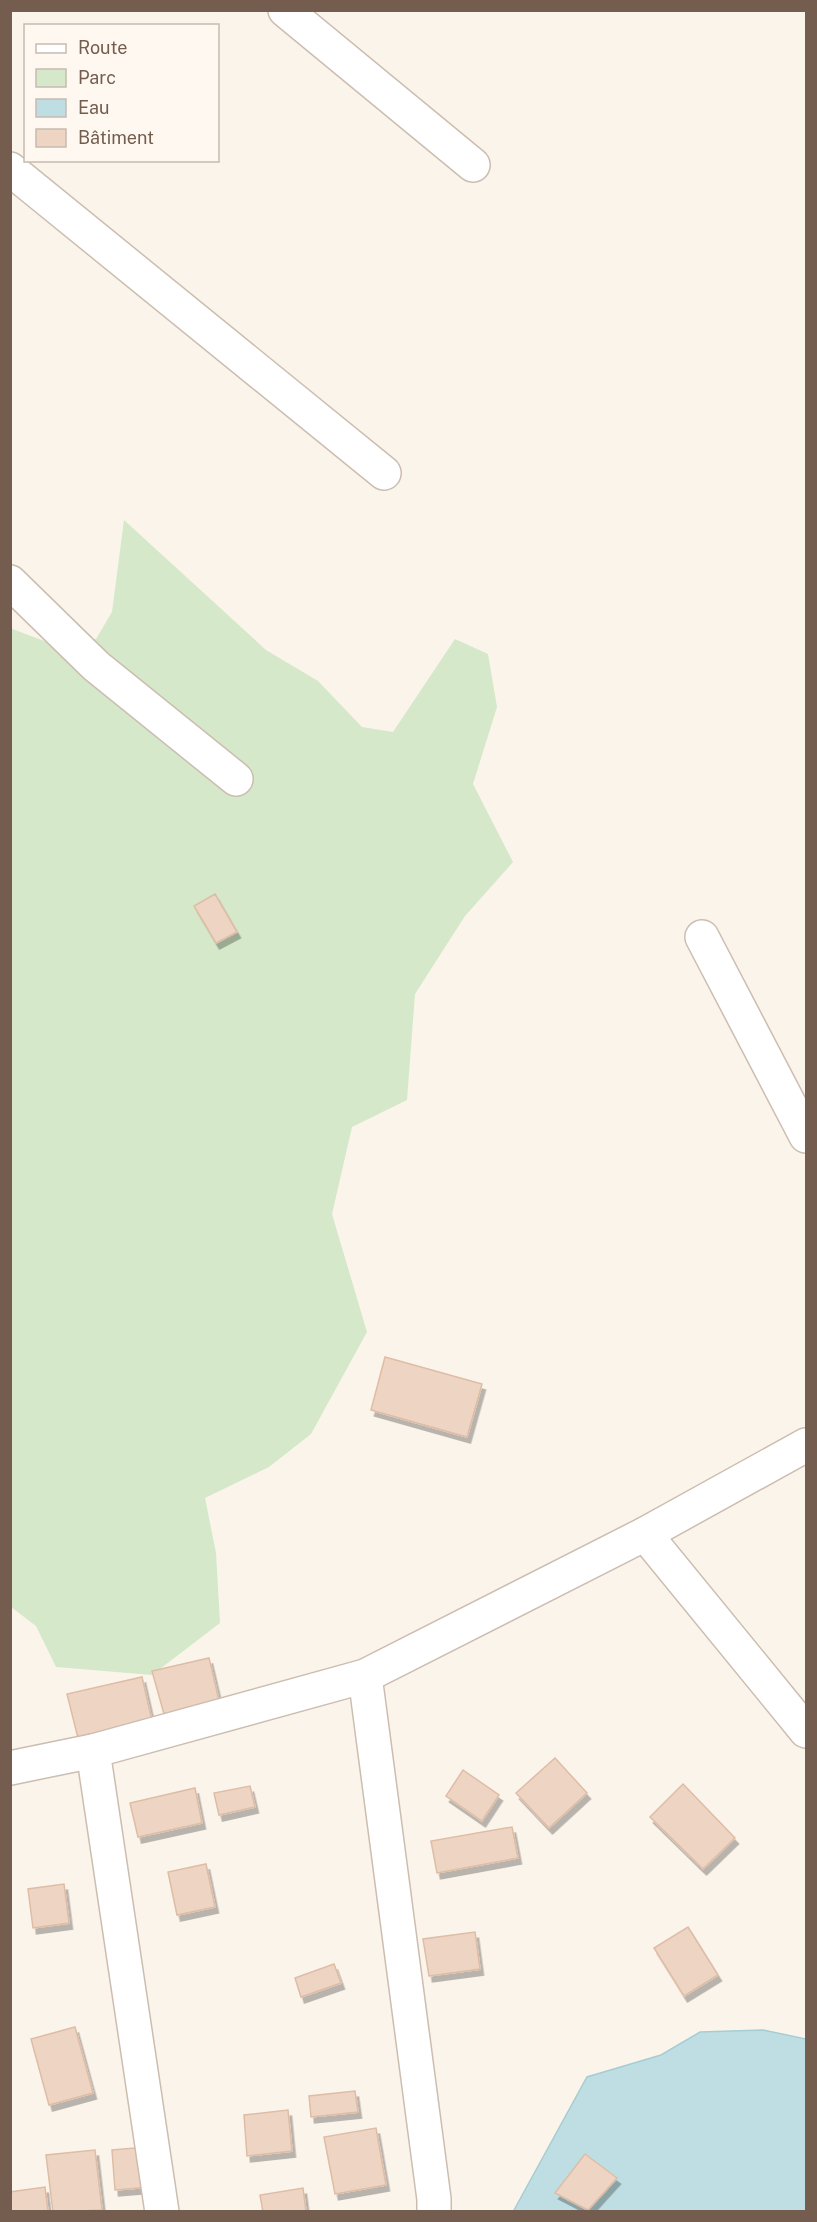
<svg xmlns="http://www.w3.org/2000/svg" width="817" height="2222" font-family="'Public Sans',sans-serif">
<defs>
<filter id="shadow"><feDropShadow dx="3.5" dy="6" stdDeviation="0" flood-color="#0004"/></filter>
</defs>
<rect width="100%" height="100%" fill="#fbf4ea"/>
<path fill="#d5e8c9" d="M124,520L266,650L318,681L362,727L393,732L455,639L488,654L497,707L473,784L513,862L465,916L415,994L407,1100L352,1127L332,1214L367,1332L311,1434L269,1467L205,1498L216,1553L220,1623L152,1675L56,1667L36,1626L11,1607L10,628L52,644L96,639L112,612Z"/>
<path fill="#bfdee3" stroke="#a6cdd4" stroke-width="1.5" d="M763,2030L806,2039V2211L513,2212L587,2077L661,2055L700,2032Z"/>
<path fill="#eed5c3" stroke="#dfbca5" stroke-width="1.5" filter="url(#shadow)" d="M215,894L237,932L216,943L194,906Z
M385,1357L482,1384L467,1437L371,1410Z
M209,1658L221,1709L166,1721L152,1671Z
M142,1677L152,1721L78,1738L67,1694Z
M555,1758L587,1793L549,1828L516,1793Z
M463,1770L499,1795L482,1821L446,1796Z
M683,1784L735,1838L703,1869L650,1817Z
M250,1786L255,1807L219,1815L214,1793Z
M195,1788L202,1823L138,1837L130,1803Z
M512,1827L518,1858L437,1873L431,1841Z
M206,1864L215,1907L177,1915L168,1872Z
M64,1884L69,1923L33,1928L28,1889Z
M688,1927L718,1975L684,1996L654,1948Z
M475,1932L480,1969L429,1976L423,1939Z
M334,1964L341,1983L301,1997L295,1978Z
M75,2027L93,2093L49,2105L31,2039Z
M355,2091L358,2112L311,2117L309,2096Z
M288,2110L292,2151L247,2156L244,2115Z
M376,2128L386,2185L335,2194L324,2137Z
M146,2147L150,2187L115,2190L112,2150Z
M95,2150L102,2210L53,2212L46,2155Z
M585,2154L617,2178L588,2210L555,2193Z
M45,2187L48,2212H10V2192Z
M303,2188L306,2212H263L260,2195Z"/>
<g fill="none" stroke-linecap="round" stroke-linejoin="round">
<defs>
<path id="minor" d="M285,10L473,165
M10,582L96,666L236,779
M702,937L806,1136
M645,1534L806,1731
M365,1676L434,2199V2212
M93,1751L162,2212"/>
<path id="tertiary" d="M10,169L384,473
M10,1768L93,1751L365,1676L645,1534L806,1445"/>
</defs>
<use href="#minor" stroke="#ccbdb0" stroke-width="36"/>
<use href="#tertiary" stroke="#ccbdb0" stroke-width="36"/>
<use href="#minor" stroke="#fff" stroke-width="33"/>
<use href="#tertiary" stroke="#fff" stroke-width="33"/>
</g>
<rect width="817" height="2222" fill="none" stroke="#745c4f" stroke-width="24"/>
<rect x="24" y="24" width="195" height="138" fill="#fef8f0" stroke="#c7bab0" stroke-width="1.5"/>
<rect x="36" y="44" width="30" height="9" fill="#ffffff" stroke="#c7bab0" stroke-width="1.5"/>
<text x="78" y="54" font-size="18" fill="#745c4f">Route</text>
<rect x="36" y="69" width="30" height="18" fill="#d5e8c9" stroke="#c7bab0" stroke-width="1.5"/>
<text x="78" y="84" font-size="18" fill="#745c4f">Parc</text>
<rect x="36" y="99" width="30" height="18" fill="#bfdee3" stroke="#c7bab0" stroke-width="1.5"/>
<text x="78" y="114" font-size="18" fill="#745c4f">Eau</text>
<rect x="36" y="129" width="30" height="18" fill="#eed5c3" stroke="#c7bab0" stroke-width="1.5"/>
<text x="78" y="144" font-size="18" fill="#745c4f">Bâtiment</text>
</svg>
